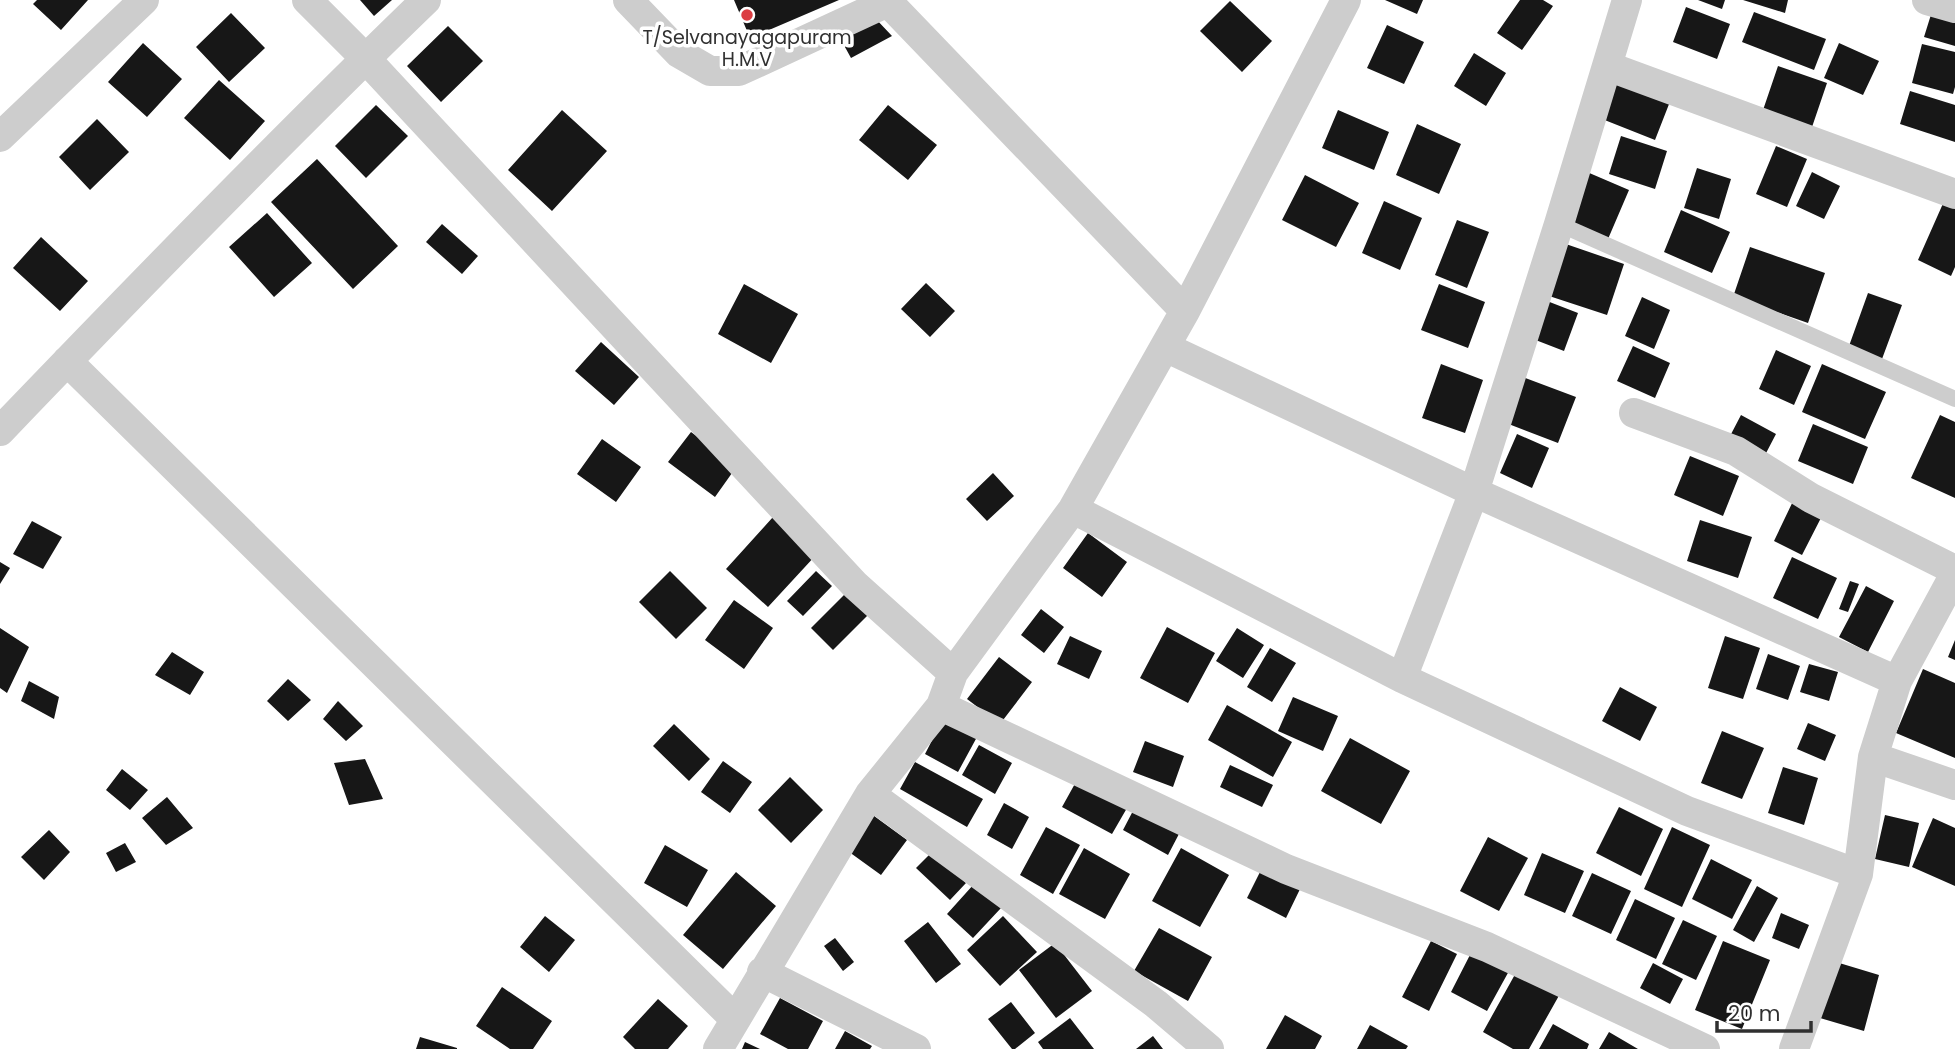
<svg xmlns="http://www.w3.org/2000/svg" width="1955" height="1049" font-family="Poppins,sans-serif">
<rect width="100%" height="100%" fill="#fff"/>
<path fill="#171717" d="M37,0H88L61,30L33,4Z
M360,0H392L374,16Z
M734,0H839L750,38Z
M1385,0H1423L1417,14Z
M1520,0H1543L1553,6L1522,50L1497,33Z
M1698,0H1725L1722,9Z
M1743,0H1788L1785,13Z
M1230,1L1272,41L1242,72L1200,31Z
M1934,5L1955,11V46L1924,37Z
M1686,7L1730,24L1717,59L1673,42Z
M1754,12L1826,39L1814,70L1742,42Z
M231,13L265,48L229,82L196,47Z
M875,18L892,36L851,58L840,38Z
M1387,25L1424,42L1404,84L1367,68Z
M448,26L483,61L441,102L407,66Z
M143,43L182,79L147,117L108,82Z
M1839,43L1879,61L1863,95L1824,78Z
M1922,44L1955,52V87L1953,94L1912,83Z
M1474,53L1506,73L1486,106L1454,86Z
M1778,66L1827,83L1811,130L1762,113Z
M1614,76L1671,99L1655,140L1597,117Z
M219,80L265,121L230,160L184,118Z
M1910,91L1955,105V142L1900,124Z
M376,105L408,136L366,178L335,146Z
M888,105L937,145L908,180L859,140Z
M562,110L607,151L552,211L508,170Z
M1338,110L1389,132L1374,170L1322,148Z
M97,119L129,152L90,190L59,157Z
M1417,124L1461,144L1439,194L1396,175Z
M1621,136L1667,151L1655,189L1609,174Z
M1776,146L1807,159L1787,207L1756,194Z
M317,159L398,246L353,289L271,202Z
M1697,168L1731,179L1719,219L1684,208Z
M1587,172L1629,190L1608,239L1566,221Z
M1812,172L1840,186L1824,219L1796,206Z
M1305,175L1359,203L1336,247L1282,220Z
M1945,199L1955,204V267L1951,276L1918,260Z
M1384,201L1422,218L1400,270L1362,253Z
M1681,210L1730,232L1712,273L1664,252Z
M267,213L312,263L274,297L229,247Z
M1457,220L1489,232L1467,288L1435,275Z
M442,224L478,256L462,274L426,242Z
M41,237L88,281L60,311L13,268Z
M1560,242L1624,264L1607,315L1543,294Z
M1750,247L1825,273L1808,323L1733,297Z
M926,283L955,311L930,337L901,309Z
M744,284L798,314L771,363L718,334Z
M1439,284L1485,302L1468,348L1421,330Z
M1868,293L1902,305L1882,359L1849,346Z
M1642,297L1670,310L1654,349L1625,336Z
M1547,301L1578,313L1564,351L1533,339Z
M601,342L639,377L614,405L575,371Z
M1633,346L1670,363L1655,398L1617,381Z
M1776,350L1811,366L1794,405L1759,389Z
M1441,364L1483,380L1465,433L1422,418Z
M1822,364L1886,392L1865,439L1802,412Z
M1523,377L1576,397L1558,443L1506,423Z
M1741,415L1776,434L1764,457L1729,438Z
M1940,415L1955,422V498L1911,478Z
M1813,424L1868,447L1853,484L1798,461Z
M691,432L737,466L715,497L668,462Z
M1517,434L1549,448L1532,488L1500,473Z
M602,439L641,467L616,502L577,474Z
M1690,456L1739,476L1723,516L1674,495Z
M993,473L1014,496L987,521L966,499Z
M1795,497L1824,512L1802,555L1774,541Z
M773,517L816,555L768,607L726,569Z
M1700,520L1752,537L1738,578L1687,561Z
M32,521L62,537L43,569L13,554Z
M1088,533L1127,562L1102,597L1063,568Z
M1792,557L1837,578L1818,619L1773,598Z
M0,562L10,568L0,584Z
M670,571L707,608L676,639L639,602Z
M816,571L832,586L803,616L787,601Z
M1850,581L1859,584L1848,612L1839,609Z
M1866,586L1894,601L1868,652L1839,637Z
M846,593L868,615L833,650L811,628Z
M734,600L773,628L744,669L705,640Z
M1041,609L1064,627L1044,653L1021,635Z
M1167,627L1215,653L1188,703L1140,678Z
M0,628L29,647L7,693L0,688Z
M1237,628L1264,645L1243,678L1216,661Z
M1070,636L1102,651L1089,679L1057,664Z
M1725,636L1760,648L1743,699L1708,688Z
M1955,640V660L1948,657Z
M1270,648L1296,663L1272,702L1247,687Z
M172,652L204,672L190,695L155,675Z
M1768,654L1800,666L1788,700L1756,689Z
M999,657L1032,682L1000,724L967,699Z
M1809,664L1838,672L1829,701L1800,692Z
M1923,669L1955,683V758L1896,733Z
M288,679L311,700L288,721L267,701Z
M29,681L59,697L54,719L21,701Z
M1620,687L1657,707L1640,741L1602,721Z
M1293,697L1338,716L1323,751L1278,731Z
M338,701L363,726L346,741L323,719Z
M1227,705L1292,742L1273,777L1208,740Z
M943,719L977,737L958,772L925,754Z
M1808,723L1836,735L1825,761L1797,749Z
M674,724L710,759L689,781L653,746Z
M1722,731L1764,748L1742,799L1701,783Z
M1350,738L1410,771L1381,824L1321,791Z
M1145,741L1184,756L1173,787L1133,772Z
M979,745L1012,763L995,794L962,775Z
M365,759L383,799L349,805L334,763Z
M723,761L752,782L730,813L701,792Z
M915,762L983,799L967,827L900,789Z
M1230,765L1273,785L1262,807L1220,787Z
M1783,767L1818,778L1804,825L1768,813Z
M122,769L148,790L130,810L106,790Z
M790,777L823,810L791,843L758,810Z
M1077,780L1127,808L1112,834L1062,807Z
M167,797L193,828L166,845L142,818Z
M1004,803L1029,817L1012,849L987,835Z
M1135,807L1180,832L1168,855L1123,830Z
M1619,807L1663,829L1641,876L1596,853Z
M870,813L907,840L881,875L845,849Z
M1885,815L1919,823L1909,867L1875,859Z
M1933,818L1955,828V886L1912,867Z
M1046,827L1080,845L1053,894L1020,875Z
M1672,827L1710,845L1682,907L1644,889Z
M49,830L70,852L44,880L21,857Z
M1488,837L1528,858L1499,911L1460,891Z
M125,843L136,862L116,872L106,853Z
M665,845L708,870L687,907L644,883Z
M1084,848L1130,874L1105,919L1059,894Z
M1181,848L1229,875L1200,927L1152,901Z
M933,851L966,883L950,900L916,868Z
M1542,853L1584,871L1565,913L1524,895Z
M1711,859L1752,880L1732,919L1692,899Z
M1262,868L1301,887L1286,918L1247,898Z
M736,872L776,906L723,969L683,935Z
M1592,873L1631,891L1611,934L1572,916Z
M974,884L1001,908L973,938L947,914Z
M1757,886L1778,898L1754,942L1733,930Z
M1635,899L1675,918L1656,959L1616,940Z
M1781,913L1809,925L1799,949L1772,938Z
M545,916L575,940L549,972L520,947Z
M1003,916L1037,952L1000,986L967,950Z
M1683,920L1717,936L1696,980L1662,964Z
M928,922L961,964L936,983L904,941Z
M1159,928L1212,957L1188,1001L1134,971Z
M835,938L854,962L843,971L824,946Z
M1431,941L1457,954L1429,1011L1402,997Z
M1723,941L1770,960L1742,1029L1695,1010Z
M1055,943L1092,991L1056,1018L1019,970Z
M1472,951L1509,971L1487,1011L1451,992Z
M1836,962L1879,975L1864,1031L1820,1018Z
M1653,963L1683,979L1670,1004L1640,988Z
M1518,969L1561,992L1529,1049H1513L1483,1032Z
M502,987L552,1021L533,1049H510L476,1026Z
M780,998L823,1021L808,1049H788L760,1034Z
M658,999L688,1026L668,1049H635L623,1037Z
M1011,1002L1035,1033L1015,1049H1012L988,1019Z
M1285,1015L1322,1036L1315,1049H1266Z
M1070,1018L1094,1049H1043L1038,1042Z
M1553,1024L1589,1044L1587,1049H1539Z
M1370,1025L1408,1046L1406,1049H1357Z
M845,1031L872,1046L870,1049H835Z
M1609,1032L1638,1049H1599Z
M1153,1036L1163,1049H1136Z
M420,1037L457,1048V1049H416Z
M745,1042L760,1049H742Z"/>
<g fill="none" stroke-linecap="round" stroke-linejoin="round">
<path stroke="#cdcdcd" stroke-width="16" d="M1559,224L1955,399"/>
<path stroke="#cdcdcd" stroke-width="30" d="M307,0L365,58L855,585L953,673
M628,0L679,53L710,71H739L888,2L1185,311
M1927,0L1955,8
M1607,66L1955,194
M0,137L144,0
M1165,347L1474,492L1897,681
M67,361L735,1019
M1634,413L1736,451L1811,498L1955,570
M0,431C140,285 281,140 426,0
M1073,509L1402,678L1687,811L1858,874
M1402,678L1474,492L1559,224L1627,0
M941,706L1286,869L1487,947L1705,1049
M1873,757L1955,785
M870,794L1156,1004L1209,1049
M762,972L916,1049
M718,1049L870,794L941,706L953,673L1073,509L1185,311L1346,0
M1794,1049L1858,874L1873,757L1897,681L1955,574"/>
</g>
<circle fill="#db3e43" stroke="#fff" stroke-width="2.5" cx="747" cy="15" r="7"/>
<g text-anchor="middle" dominant-baseline="central" stroke-width="7" stroke-linejoin="round" paint-order="stroke">
<g font-size="19" fill="#303030" stroke="#fff">
<text x="747" y="37">T/Selvanayagapuram<tspan x="747" dy="22">H.M.V</tspan></text>
</g>
</g>
<path d="M1717 1021v10h94v-10" fill="none" stroke="#303030" stroke-width="3.5"/>
<text x="1728" y="1021" font-size="21" fill="#303030" stroke="#ffffff" stroke-width="5" paint-order="stroke">20 m</text>
</svg>
